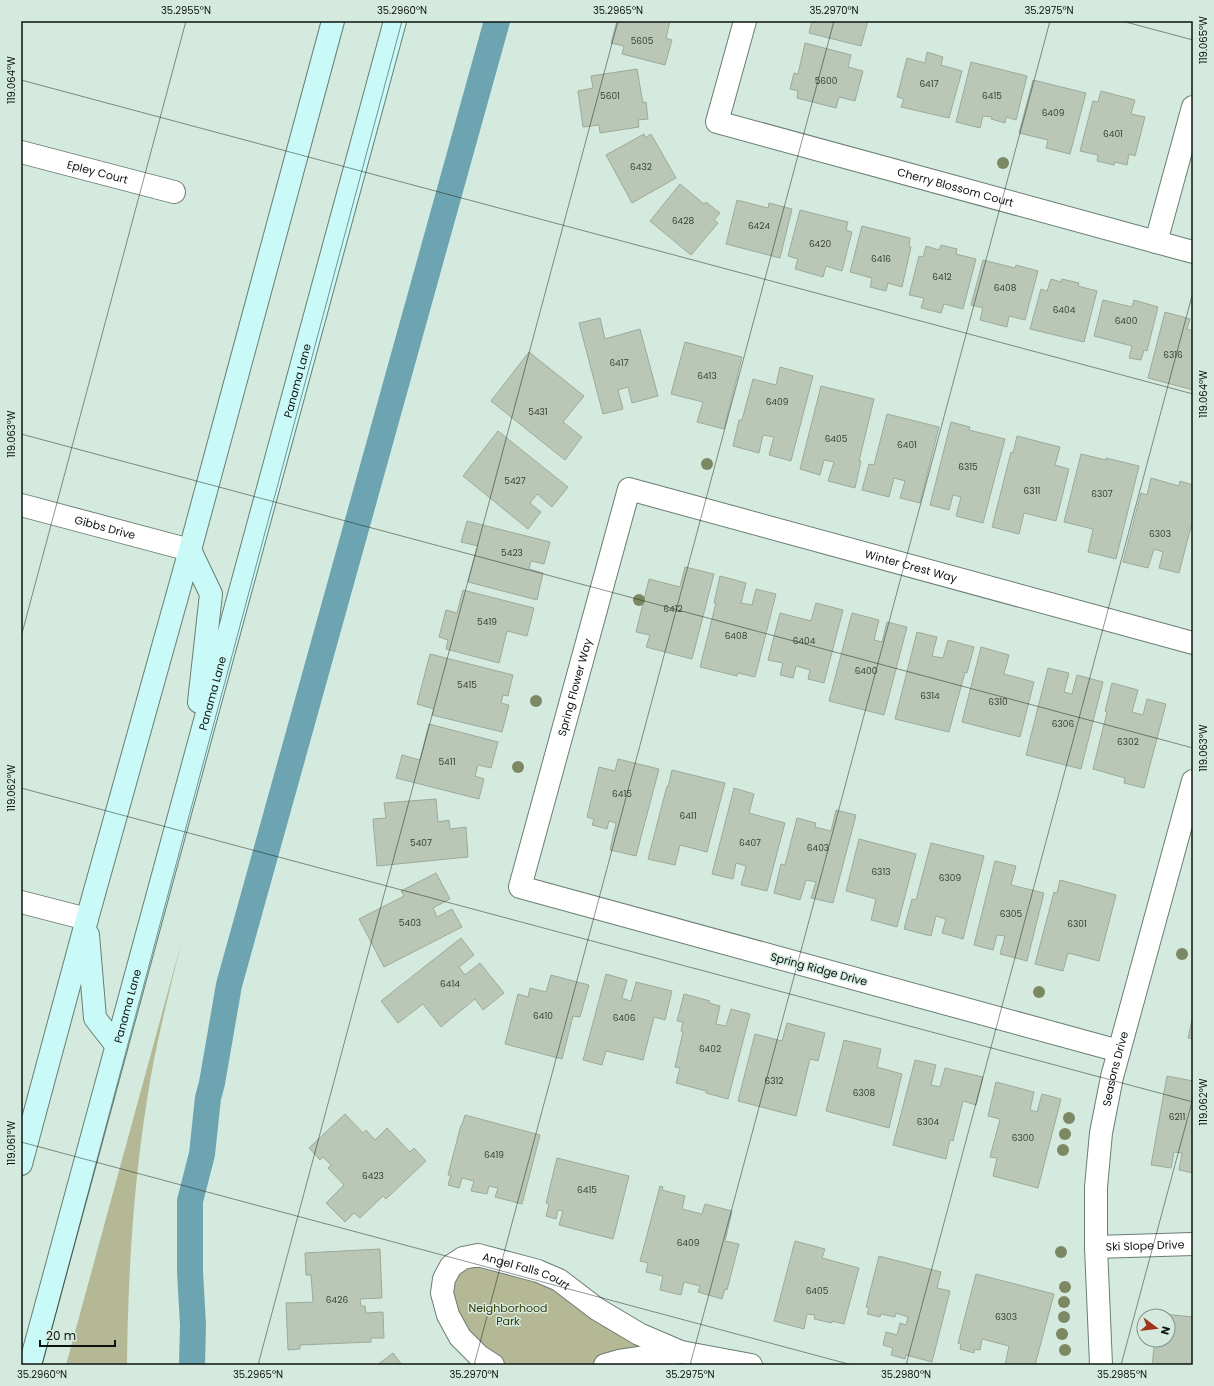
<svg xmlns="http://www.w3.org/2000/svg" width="1214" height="1386" font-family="Poppins,sans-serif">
<rect width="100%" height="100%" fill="#d5eadf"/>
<path fill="#b4b895" d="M182,940C169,993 155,1046 147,1100C133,1188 128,1276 127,1365H66Z
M463,1258L538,1271L681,1352L605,1365H493L479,1356L444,1279Z"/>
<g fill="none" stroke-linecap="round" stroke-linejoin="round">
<path stroke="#6ca4b2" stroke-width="26" d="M192,1365L193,1325L190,1272V1201L202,1154L208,1098L212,1083L229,985L497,21"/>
</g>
<path fill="#bac7b6" stroke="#9daa9a" d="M617,21H670L666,38L672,40L665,65L622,54L624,46L611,43Z
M812,21H868L861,46L809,33Z
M805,43L851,55L848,67L863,71L855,101L839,97L836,108L797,98L798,91L790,89L794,73L798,74Z
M927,52L943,57L941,65L962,71L949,118L901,107L904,99L897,97L907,58L925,63Z
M971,62L1027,76L1016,120L1006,117L1005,123L991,119L992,117L983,116L980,128L956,122Z
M637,69L643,103L646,102L648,119L638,120L639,127L600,133L599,125L583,127L578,91L593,88L591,76Z
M1033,80L1086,93L1070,154L1046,148L1048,140L1019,133Z
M1101,91L1135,100L1131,114L1145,117L1135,156L1129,154L1127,165L1115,162L1114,165L1097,161L1098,155L1080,151L1093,101L1098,102Z
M644,134L645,138L651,134L676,178L632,203L606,155Z
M680,184L704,204L706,202L720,213L714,220L718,223L691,255L650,221Z
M737,200L768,208L769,203L792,209L780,258L726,244Z
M800,210L848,222L846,230L852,232L842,271L826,266L823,277L795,269L798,259L788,256Z
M862,226L910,238L909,246L911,247L902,287L888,283L886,291L870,287L872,278L850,272Z
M941,245L957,249L956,254L976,259L963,309L944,304L941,313L921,308L924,298L909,295L919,256L923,257L926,246L939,250Z
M983,260L1015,268L1016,265L1038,271L1025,320L1009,316L1007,327L980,320L983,308L971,305Z
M1051,279L1061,282L1062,279L1079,283L1078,286L1097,291L1084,342L1030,329L1041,289L1047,291Z
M1103,300L1132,307L1134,300L1158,307L1147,351L1144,350L1141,360L1129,358L1132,346L1094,336Z
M1165,312L1190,319L1187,329L1193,331V390L1148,378Z
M600,318L605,339L640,329L658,396L632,403L628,387L618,390L623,409L603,414L579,323Z
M685,342L742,357L724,429L697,422L703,402L671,394Z
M529,352L584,396L563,422L582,437L565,460L491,401Z
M780,367L813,376L791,461L769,455L774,437L763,435L759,453L733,446L739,420H742L753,379L776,385Z
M821,386L874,399L859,461H861L855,488L828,481L834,462L824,460L820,475L800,469Z
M887,414L939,427L920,503L900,498L905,481L894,478L889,497L862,490L869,464L874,465Z
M951,422L970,427L969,430L1005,439L983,523L956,516L961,497L953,495L949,510L930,505Z
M498,431L568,487L552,507L537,494L530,503L541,512L528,529L463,476Z
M1017,436L1060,447L1055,465L1069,469L1056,521L1024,513L1019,534L992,527L1011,452L1013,453Z
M1081,454L1106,460V458L1139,466L1116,559L1088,552L1093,529L1064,522Z
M1151,478L1179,486L1180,481L1193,485V519L1179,573L1159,568L1163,552L1154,549L1148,568L1123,562L1141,493L1147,495Z
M467,521L550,542L544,564L531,561L529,569L543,573L537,600L468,582L478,546L461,542Z
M685,567L714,574L692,659L646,647L650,635L636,632L649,579L680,587Z
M720,576L746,583L741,603L752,605L756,589L776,594L755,677L738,673L737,676L700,667L716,603H714Z
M463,590L534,608L527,636L507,631L499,663L446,649L448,640L439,637L446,610L457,613Z
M816,603L843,610L824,683L808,679L810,670L796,666L793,678L780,675L783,663L768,660L780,613L811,621Z
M852,613L879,620L874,640L882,642L887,622L907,627L884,715L829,701Z
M917,632L937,637L932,656L943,658L948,640L974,647L967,673L965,672L949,732L895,719Z
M981,647L1009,655L1004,674L1034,682L1020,737L962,722Z
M430,654L513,675L508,696L503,695L501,703L509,705L502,732L432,715L434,709L417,704Z
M1048,668L1069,673L1064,692L1072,694L1077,675L1103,682L1081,769L1026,755Z
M1112,683L1138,690L1132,712L1143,715L1147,699L1166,704L1144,788L1124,783L1125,778L1093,769L1107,712L1105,711Z
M429,724L498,742L491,768L478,765L475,776L484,779L479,799L396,778L402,755L420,760Z
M618,759L659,769L636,856L610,850L616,823L609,821L607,829L592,825L594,819L587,817L599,767L615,771Z
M672,770L725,783L707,852L680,845L675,865L648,859L667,786L668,787Z
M734,788L754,794L749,813L785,823L767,891L741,885L746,866L736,863L733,879L712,874Z
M436,799L438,822L449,820L450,829L466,827L468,857L377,866L373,819L386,818L384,803Z
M836,810L856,815L833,903L811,898L816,882L806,880L800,900L774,893L781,864L785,865L797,818L816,823L815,827L831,831Z
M859,839L916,854L897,927L871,920L876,899L846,891Z
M931,843L984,856L963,939L942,933L946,919L936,916L931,936L904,929L912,899L916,900Z
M995,861L1016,866L1011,885L1044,893L1027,961L1000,954L1005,936L997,935L993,950L974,945Z
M436,873L450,899L433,908L437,917L452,909L462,927L384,967L359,919L404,896L401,891Z
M1060,880L1116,895L1099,961L1068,953L1063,971L1035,964L1054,892L1057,893Z
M461,938L474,955L459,967L465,975L480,963L504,993L483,1010L475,999L441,1027L423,1004L398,1023L381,1001Z
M606,974L627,980L622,998L631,1001L636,982L672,991L665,1020L654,1017L643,1060L606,1051L602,1065L583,1060Z
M551,975L589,985L580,1017L573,1016L562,1059L505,1044L518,994L528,997L530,988L546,992Z
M684,994L710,1001L709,1003L720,1006L716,1024L726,1026L731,1009L750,1014L728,1099L706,1093V1091L676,1083L680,1068L675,1067L683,1032L681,1031L683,1022L677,1021Z
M1193,1016V1039L1188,1038Z
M787,1023L825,1033L818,1061L810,1059L796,1116L738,1101L755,1034L782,1041Z
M844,1040L881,1049L877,1067L902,1074L889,1128L826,1111Z
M915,1060L936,1065L931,1085L940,1087L945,1068L983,1077L976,1105L963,1101L953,1141L950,1140L946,1159L893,1145Z
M1167,1076L1193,1081V1173L1179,1170L1182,1153L1174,1152L1171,1168L1151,1165Z
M996,1082L1034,1092L1030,1110L1037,1112L1042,1094L1061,1099L1038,1188L993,1176L997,1158L990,1157L1000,1119L988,1116Z
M345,1114L363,1133L366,1130L375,1140L387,1128L410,1152L414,1148L426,1161L386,1199L383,1196L360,1218L354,1213L345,1222L326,1203L344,1185L328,1168L331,1165L323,1157L320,1160L309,1148Z
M465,1115L540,1135L522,1204L495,1197L498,1188L489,1186L487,1194L471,1191L474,1181L462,1178L459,1188L448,1185L451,1175H448L461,1125H462Z
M557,1158L629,1176L613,1239L559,1225L563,1211L558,1210L556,1219L546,1216L549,1204L546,1203Z
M660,1186L663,1187L662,1190L685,1196L682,1209L702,1214L705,1204L732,1211L725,1241L739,1244L727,1290L725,1289L722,1299L698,1292L700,1286L684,1282L681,1295L660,1290L663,1276L646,1272L648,1263L640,1261Z
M795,1241L825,1249L822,1258L859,1268L844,1324L832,1321V1323L814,1319L815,1315L807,1314L804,1329L774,1321Z
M380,1249L382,1298L360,1299L361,1306H365L366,1313L383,1312L384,1338H371V1342L300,1345V1349L288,1350L286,1303L313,1302L311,1275H306L305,1253Z
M879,1256L941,1272L937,1288L950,1291L932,1362L906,1355L905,1359L891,1355L893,1348L883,1345L886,1332L897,1335L900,1323L906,1325L908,1317L896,1313L895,1317L881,1314L880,1317L867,1314L869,1308L866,1307Z
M976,1274L1054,1294L1035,1365H1005L1009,1346L982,1339L980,1350L975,1349L974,1353L960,1349L961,1344L958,1343Z
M1164,1314L1193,1317V1365H1152L1155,1340H1168V1316H1164Z
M393,1353L402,1365H377Z"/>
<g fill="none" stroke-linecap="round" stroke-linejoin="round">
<defs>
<g id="minor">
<path id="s1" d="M745,21L717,122L1193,252"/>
<path id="s2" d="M21,152L174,192"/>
<path d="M1156,242L1193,107"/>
<path id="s3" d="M21,505L190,550"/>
<path d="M21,902L87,919"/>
<path id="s4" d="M1119,1051L520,887L629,489L1193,643"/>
<path id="s5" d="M1096,1247L1193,1244"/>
<path d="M681,1352L751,1365"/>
<path id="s6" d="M493,1365L479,1356L460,1337L448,1315L442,1293L444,1279L451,1266L463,1258L478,1255L538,1271L559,1280L597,1309L639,1334L681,1352L619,1361L605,1365"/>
<path id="s7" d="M1101,1365L1096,1247V1187L1101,1133L1112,1077L1193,781"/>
</g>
<g id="secondary">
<path d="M190,550L211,594L199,702"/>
<path d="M88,935L95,1018L116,1045"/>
<path d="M21,1164L87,919L190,550L333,21"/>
<path id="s8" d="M30,1365L395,21"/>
</g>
</defs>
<use href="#minor" stroke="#697d73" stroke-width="24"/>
<use href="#secondary" stroke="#697d73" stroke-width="24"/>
<use href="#minor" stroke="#fff" stroke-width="22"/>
<use href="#secondary" stroke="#cafaf7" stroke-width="22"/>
</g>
<g fill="#7c8864">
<circle cx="1003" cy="163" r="6"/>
<circle cx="707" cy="464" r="6"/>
<circle cx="639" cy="600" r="6"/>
<circle cx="536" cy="701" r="6"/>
<circle cx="518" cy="767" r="6"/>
<circle cx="1182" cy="954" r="6"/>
<circle cx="1039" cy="992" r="6"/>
<circle cx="1069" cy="1118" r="6"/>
<circle cx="1065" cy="1134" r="6"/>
<circle cx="1063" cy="1150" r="6"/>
<circle cx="1061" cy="1252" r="6"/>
<circle cx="1065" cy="1287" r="6"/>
<circle cx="1064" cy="1302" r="6"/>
<circle cx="1064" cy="1317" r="6"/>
<circle cx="1062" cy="1334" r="6"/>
<circle cx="1065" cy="1350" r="6"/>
</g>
<path fill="none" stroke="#0c1310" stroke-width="1" stroke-opacity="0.45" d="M1122,21L1193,40M21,80L1193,394M21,434L1193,748M21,637L186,21M21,788L1193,1102M21,1142L852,1365M42,1365L402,21M258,1365L618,21M474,1365L834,21M690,1365L1050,21M906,1365L1193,292M1121,1365L1193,1098"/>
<g text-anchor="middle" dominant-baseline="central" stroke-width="3" stroke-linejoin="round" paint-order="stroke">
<g font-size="9" fill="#38403a">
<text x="642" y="41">5605</text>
<text x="826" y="81">5600</text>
<text x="929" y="84">6417</text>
<text x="610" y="96">5601</text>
<text x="992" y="96">6415</text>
<text x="1053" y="113">6409</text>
<text x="1113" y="134">6401</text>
<text x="641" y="167">6432</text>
<text x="683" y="221">6428</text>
<text x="759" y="226">6424</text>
<text x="820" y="244">6420</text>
<text x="881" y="259">6416</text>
<text x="942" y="277">6412</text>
<text x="1005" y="288">6408</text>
<text x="1064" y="310">6404</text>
<text x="1126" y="321">6400</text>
<text x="1173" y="355">6316</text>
<text x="619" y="363">6417</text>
<text x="707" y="376">6413</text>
<text x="777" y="402">6409</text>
<text x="538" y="412">5431</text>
<text x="836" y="439">6405</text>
<text x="907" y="445">6401</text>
<text x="968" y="467">6315</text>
<text x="515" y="481">5427</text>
<text x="1032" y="491">6311</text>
<text x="1102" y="494">6307</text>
<text x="1160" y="534">6303</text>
<text x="512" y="553">5423</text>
<text x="673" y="609">6412</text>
<text x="487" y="622">5419</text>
<text x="736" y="636">6408</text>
<text x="804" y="641">6404</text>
<text x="866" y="671">6400</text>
<text x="467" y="685">5415</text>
<text x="930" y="696">6314</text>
<text x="998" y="702">6310</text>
<text x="1063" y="724">6306</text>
<text x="1128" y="742">6302</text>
<text x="447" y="762">5411</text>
<text x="622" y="794">6415</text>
<text x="688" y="816">6411</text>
<text x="421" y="843">5407</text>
<text x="750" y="843">6407</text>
<text x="818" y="848">6403</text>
<text x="881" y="872">6313</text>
<text x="950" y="878">6309</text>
<text x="1011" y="914">6305</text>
<text x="410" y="923">5403</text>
<text x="1077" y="924">6301</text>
<text x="450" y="984">6414</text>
<text x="543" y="1016">6410</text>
<text x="624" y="1018">6406</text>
<text x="710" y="1049">6402</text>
<text x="774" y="1081">6312</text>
<text x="864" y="1093">6308</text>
<text x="1177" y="1117">6211</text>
<text x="928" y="1122">6304</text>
<text x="1023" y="1138">6300</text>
<text x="494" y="1155">6419</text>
<text x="373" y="1176">6423</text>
<text x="587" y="1190">6415</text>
<text x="688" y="1243">6409</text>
<text x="817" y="1291">6405</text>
<text x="337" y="1300">6426</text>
<text x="1006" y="1317">6303</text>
</g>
<g font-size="11" fill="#0c1310" stroke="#d5eadf">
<text stroke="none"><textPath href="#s2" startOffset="79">Epley Court</textPath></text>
<text stroke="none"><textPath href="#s1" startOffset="352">Cherry Blossom Court</textPath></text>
<text stroke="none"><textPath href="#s8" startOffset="1020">Panama Lane</textPath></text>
<text stroke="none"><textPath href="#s3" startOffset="87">Gibbs Drive</textPath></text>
<text stroke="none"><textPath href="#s4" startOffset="1326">Winter Crest Way</textPath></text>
<text stroke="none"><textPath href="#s4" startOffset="828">Spring Flower Way</textPath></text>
<text stroke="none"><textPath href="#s8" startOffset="696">Panama Lane</textPath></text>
<text transform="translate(819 969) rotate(15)">Spring Ridge Drive</text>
<text stroke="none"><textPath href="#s8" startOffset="372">Panama Lane</textPath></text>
<text stroke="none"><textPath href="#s7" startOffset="298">Seasons Drive</textPath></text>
<text stroke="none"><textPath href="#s5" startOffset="49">Ski Slope Drive</textPath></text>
<text stroke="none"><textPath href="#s6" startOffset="201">Angel Falls Court</textPath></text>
</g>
<g font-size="11" fill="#343700" stroke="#d5eadf">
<text x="508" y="1308">Neighborhood<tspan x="508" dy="13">Park</tspan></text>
</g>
</g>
<rect width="1214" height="1386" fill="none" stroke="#d5eadf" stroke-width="44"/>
<g transform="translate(1156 1328) rotate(105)"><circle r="19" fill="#d5eadf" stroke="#85948c"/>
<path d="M0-3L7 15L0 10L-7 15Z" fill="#a0371c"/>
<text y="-6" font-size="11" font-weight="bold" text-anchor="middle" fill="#0c1310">N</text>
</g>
<path d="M40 1340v6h75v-6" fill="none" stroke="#0c1310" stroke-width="2"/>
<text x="46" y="1340" font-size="12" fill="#0c1310" stroke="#d5eadf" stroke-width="3" paint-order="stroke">20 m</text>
<rect x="22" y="22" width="1170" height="1342" fill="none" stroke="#0c1310" stroke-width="1.5"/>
<g font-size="10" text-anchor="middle" fill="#0c1310">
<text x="186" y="14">35.2955°N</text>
<text x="402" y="14">35.2960°N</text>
<text x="618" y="14">35.2965°N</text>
<text x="834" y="14">35.2970°N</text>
<text x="1049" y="14">35.2975°N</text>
<text transform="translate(1203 40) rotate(-90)" y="4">119.065°W</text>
<text transform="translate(11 80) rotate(-90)" y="4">119.064°W</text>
<text transform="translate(1203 394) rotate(-90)" y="4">119.064°W</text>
<text transform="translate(11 434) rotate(-90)" y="4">119.063°W</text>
<text transform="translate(1203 748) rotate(-90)" y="4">119.063°W</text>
<text transform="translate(11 788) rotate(-90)" y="4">119.062°W</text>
<text transform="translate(1203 1102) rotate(-90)" y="4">119.062°W</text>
<text transform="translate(11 1143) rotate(-90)" y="4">119.061°W</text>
<text x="42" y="1378">35.2960°N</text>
<text x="258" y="1378">35.2965°N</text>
<text x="474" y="1378">35.2970°N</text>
<text x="690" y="1378">35.2975°N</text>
<text x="906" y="1378">35.2980°N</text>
<text x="1122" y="1378">35.2985°N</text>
</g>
</svg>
